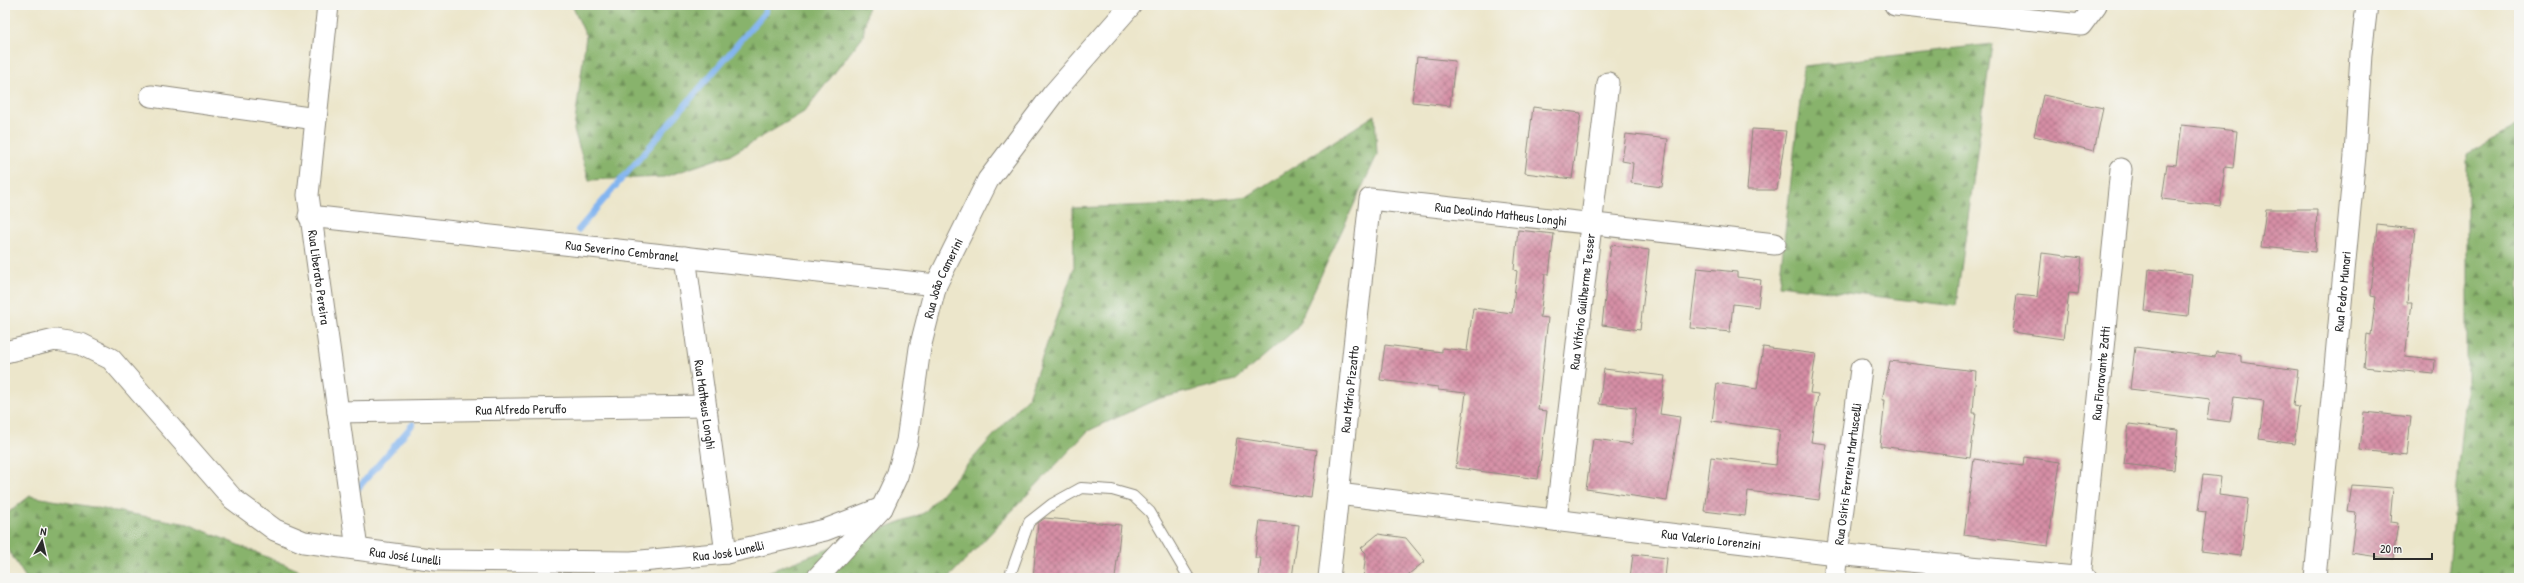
<svg xmlns="http://www.w3.org/2000/svg" width="2524" height="583" font-family="'Patrick Hand',sans-serif">
<defs>
<pattern id="forest-firs" width="22" height="20" patternUnits="userSpaceOnUse"><rect width="22" height="20" fill="#88b36c"/><path d="M5 1l3.5 6h-7zM16 11l3.5 6h-7z" fill="#6f9259"/></pattern>
<pattern id="building-cross-hatch" width="8" height="8" patternUnits="userSpaceOnUse"><rect width="8" height="8" fill="#d58ea5"/><path d="M0 0l8 8M0 8l8-8" fill="none" stroke="#ad7487"/></pattern>
</defs>
<rect width="100%" height="100%" fill="#f6f6f2"/>
<filter id="ink" filterUnits="userSpaceOnUse"><feTurbulence type="fractalNoise" baseFrequency=".025" numOctaves="2"/><feDisplacementMap in="SourceGraphic" scale="8" xChannelSelector="R" yChannelSelector="G"/><feConvolveMatrix kernelMatrix="1 2 1 2 8 2 1 2 1" color-interpolation-filters="sRGB"/></filter>
<filter id="wash" filterUnits="userSpaceOnUse"><feTurbulence type="fractalNoise" baseFrequency=".012" numOctaves="4" result="noise"/><feDisplacementMap in="SourceGraphic" scale="16" xChannelSelector="R" yChannelSelector="G"/><feGaussianBlur stdDeviation="0.9" result="paint"/><feColorMatrix in="noise" values="0 0 0 0 0 0 0 0 0 0 0 0 0 0 0 0 0 1.4 0 .05"/><feComposite in="paint" operator="in"/></filter>
<g filter="url(#wash)">
<rect width="100%" height="100%" fill="#ece6cb"/>
<path fill="url(#forest-firs)" stroke="#5a6f4c" d="M572,5H868L863,36L804,112L732,154L664,177L589,180L574,130L586,36Z
M1992,44L1956,306L1779,285L1804,66Z
M1375,115L1377,155L1296,329L1236,380L1157,399L1088,431L948,578H752L924,513L1028,397L1074,268L1073,208L1180,204L1248,196Z
M2519,125V578H2448L2467,384V154Z
M30,496L188,524L317,578H26L5,545V515Z"/>
<g fill="none" stroke-linecap="round" stroke-linejoin="round">
<path stroke="#83b5f0" stroke-width="6" d="M578,230L765,12V5
M354,493L413,424"/>
</g>
<g id="blocks">
<path fill="url(#building-cross-hatch)" d="M1417,57L1455,61L1450,106L1412,102Z
M2043,95L2103,108L2094,151L2034,136Z
M1533,107L1581,113L1572,179L1525,173Z
M2181,125L2237,131L2233,168L2225,167L2220,206L2162,199L2167,164L2176,165Z
M1752,129L1786,131L1777,190H1747Z
M1626,134L1668,139L1662,187L1631,183L1633,163L1622,161Z
M2266,209H2317L2315,252L2261,247Z
M2377,225L2415,229L2407,303H2412L2405,357L2435,360L2434,374L2364,367L2367,334L2371,335L2376,297L2371,296Z
M1518,230L1554,234L1549,274H1545L1540,317L1548,318L1538,410L1547,411L1538,479L1456,468L1466,393L1438,390V387L1380,380L1385,345L1442,352V348L1467,351L1473,308L1512,313L1517,271L1514,270Z
M1611,245L1649,250L1640,330L1602,325Z
M2042,253L2082,258L2078,294L2069,293L2063,339L2012,332L2017,295L2037,297Z
M1697,268L1737,272V277L1761,280L1758,307L1733,304L1730,332L1690,328Z
M2149,269L2192,274L2188,316L2145,311Z
M1763,347L1816,354L1810,393L1818,394L1811,442L1826,444L1819,500L1748,491L1745,516L1704,511L1711,457L1776,465L1780,430L1712,421L1717,383L1757,389Z
M2135,347L2215,357L2216,352L2241,355V362L2298,370L2293,406L2299,407L2294,444L2259,439L2264,401L2234,397L2230,422L2207,419L2210,399L2130,389Z
M1890,361L1976,371L1973,413H1976L1970,458L1880,446L1885,400H1882Z
M1604,369L1665,376L1660,414L1680,417L1667,501L1586,489L1593,439L1632,444L1636,408L1599,404Z
M2364,412L2411,417L2407,455L2360,450Z
M2129,424L2178,430L2174,470L2124,464Z
M1237,438L1317,450L1311,498L1230,486Z
M2024,457L2060,462L2048,546L1964,535L1974,459L2023,466Z
M2203,475L2221,477L2219,495L2248,499L2241,556L2201,551L2206,512L2198,511Z
M2352,485L2393,488L2390,522L2398,523L2393,559L2351,553L2356,513L2348,512Z
M1045,518L1121,525L1115,578H1033L1038,523Z
M1260,521L1299,525L1292,578H1259L1261,558H1255Z
M1378,534L1406,538L1425,561L1404,578H1363L1366,553L1361,548Z
M1633,554L1667,558L1665,578H1630Z"/>
</g>
</g>
<g filter="url(#ink)">
<use href="#blocks" fill-opacity="0" stroke="#8c887b" stroke-width="1"/>
<g fill="none" stroke-linecap="round" stroke-linejoin="round">
<defs>
<path id="service" d="M1009,578L1029,522L1052,504L1081,488L1112,490L1133,496L1150,512L1189,578"/>
<g id="minor">
<path id="s1" d="M328,5L308,195L357,549"/>
<path d="M1895,5L2081,25L2096,5"/>
<path d="M151,96L316,119"/>
<path id="s2" d="M309,216L936,285"/>
<path id="s3" d="M685,257L726,553"/>
<path id="s4" d="M5,352L55,340L81,344L111,359L233,499L275,530L304,542L437,560L631,562L726,553L825,530L882,508"/>
<path id="s5" d="M338,412L705,406"/>
<path id="s6" d="M1338,494L1836,554L2085,578"/>
<path id="s7" d="M1556,520L1608,83"/>
<path id="s8" d="M817,578L882,508L897,476L907,441L920,348L936,285L988,180L1053,94L1131,5"/>
<path id="s9" d="M1329,578L1370,199L1775,244"/>
<path id="s10" d="M1834,578L1861,369"/>
<path id="s11" d="M2080,578L2121,169"/>
<path id="s12" d="M2315,578L2355,155L2361,54L2367,5"/>
</g>
</defs>
<use href="#service" stroke="#8c887b" stroke-width="12"/>
<use href="#minor" stroke="#8c887b" stroke-width="23"/>
<use href="#service" stroke="#fff" stroke-width="10"/>
<use href="#minor" stroke="#fff" stroke-width="21"/>
</g>
</g>
<g text-anchor="middle" dominant-baseline="central" stroke-width="3.5" stroke-linejoin="round" paint-order="stroke">
<g font-size="13" fill="#2b2b2b" stroke="#f6f6f2">
<text stroke="none"><textPath href="#s9" startOffset="513">Rua Deolindo Matheus Longhi</textPath></text>
<text stroke="none"><textPath href="#s2" startOffset="315">Rua Severino Cembranel</textPath></text>
<text stroke="none"><textPath href="#s1" startOffset="274">Rua Liberato Pereira</textPath></text>
<text stroke="none"><textPath href="#s8" startOffset="335">Rua João Camerini</textPath></text>
<text stroke="none"><textPath href="#s12" startOffset="288">Rua Pedro Munari</textPath></text>
<text stroke="none"><textPath href="#s7" startOffset="220">Rua Vitório Guilherme Tesser</textPath></text>
<text stroke="none"><textPath href="#s11" startOffset="206">Rua Fioravante Zatti</textPath></text>
<text stroke="none"><textPath href="#s9" startOffset="190">Rua Mário Pizzatto</textPath></text>
<text stroke="none"><textPath href="#s3" startOffset="149">Rua Matheus Longhi</textPath></text>
<text stroke="none"><textPath href="#s5" startOffset="183">Rua Alfredo Peruffo</textPath></text>
<text stroke="none"><textPath href="#s10" startOffset="105">Rua Osíris Ferreira Martuscelli</textPath></text>
<text stroke="none"><textPath href="#s6" startOffset="376">Rua Valerio Lorenzini</textPath></text>
<text stroke="none"><textPath href="#s4" startOffset="807">Rua José Lunelli</textPath></text>
<text stroke="none"><textPath href="#s4" startOffset="483">Rua José Lunelli</textPath></text>
</g>
</g>
<rect width="2524" height="583" fill="none" stroke="#f6f6f2" stroke-width="20"/>
<g transform="translate(42 541) rotate(8)" stroke="#f6f6f2" stroke-width="3" paint-order="stroke">
<path d="M0-3L7 15L0 10L-7 15Z" fill="#2b2b2b"/>
<text y="-6" font-size="11" font-weight="bold" text-anchor="middle" fill="#2b2b2b">N</text>
</g>
<path d="M2374 553v6h58v-6" fill="none" stroke="#2b2b2b" stroke-width="2"/>
<text x="2380" y="553" font-size="12" fill="#2b2b2b" stroke="#f6f6f2" stroke-width="3" paint-order="stroke">20 m</text>
</svg>
